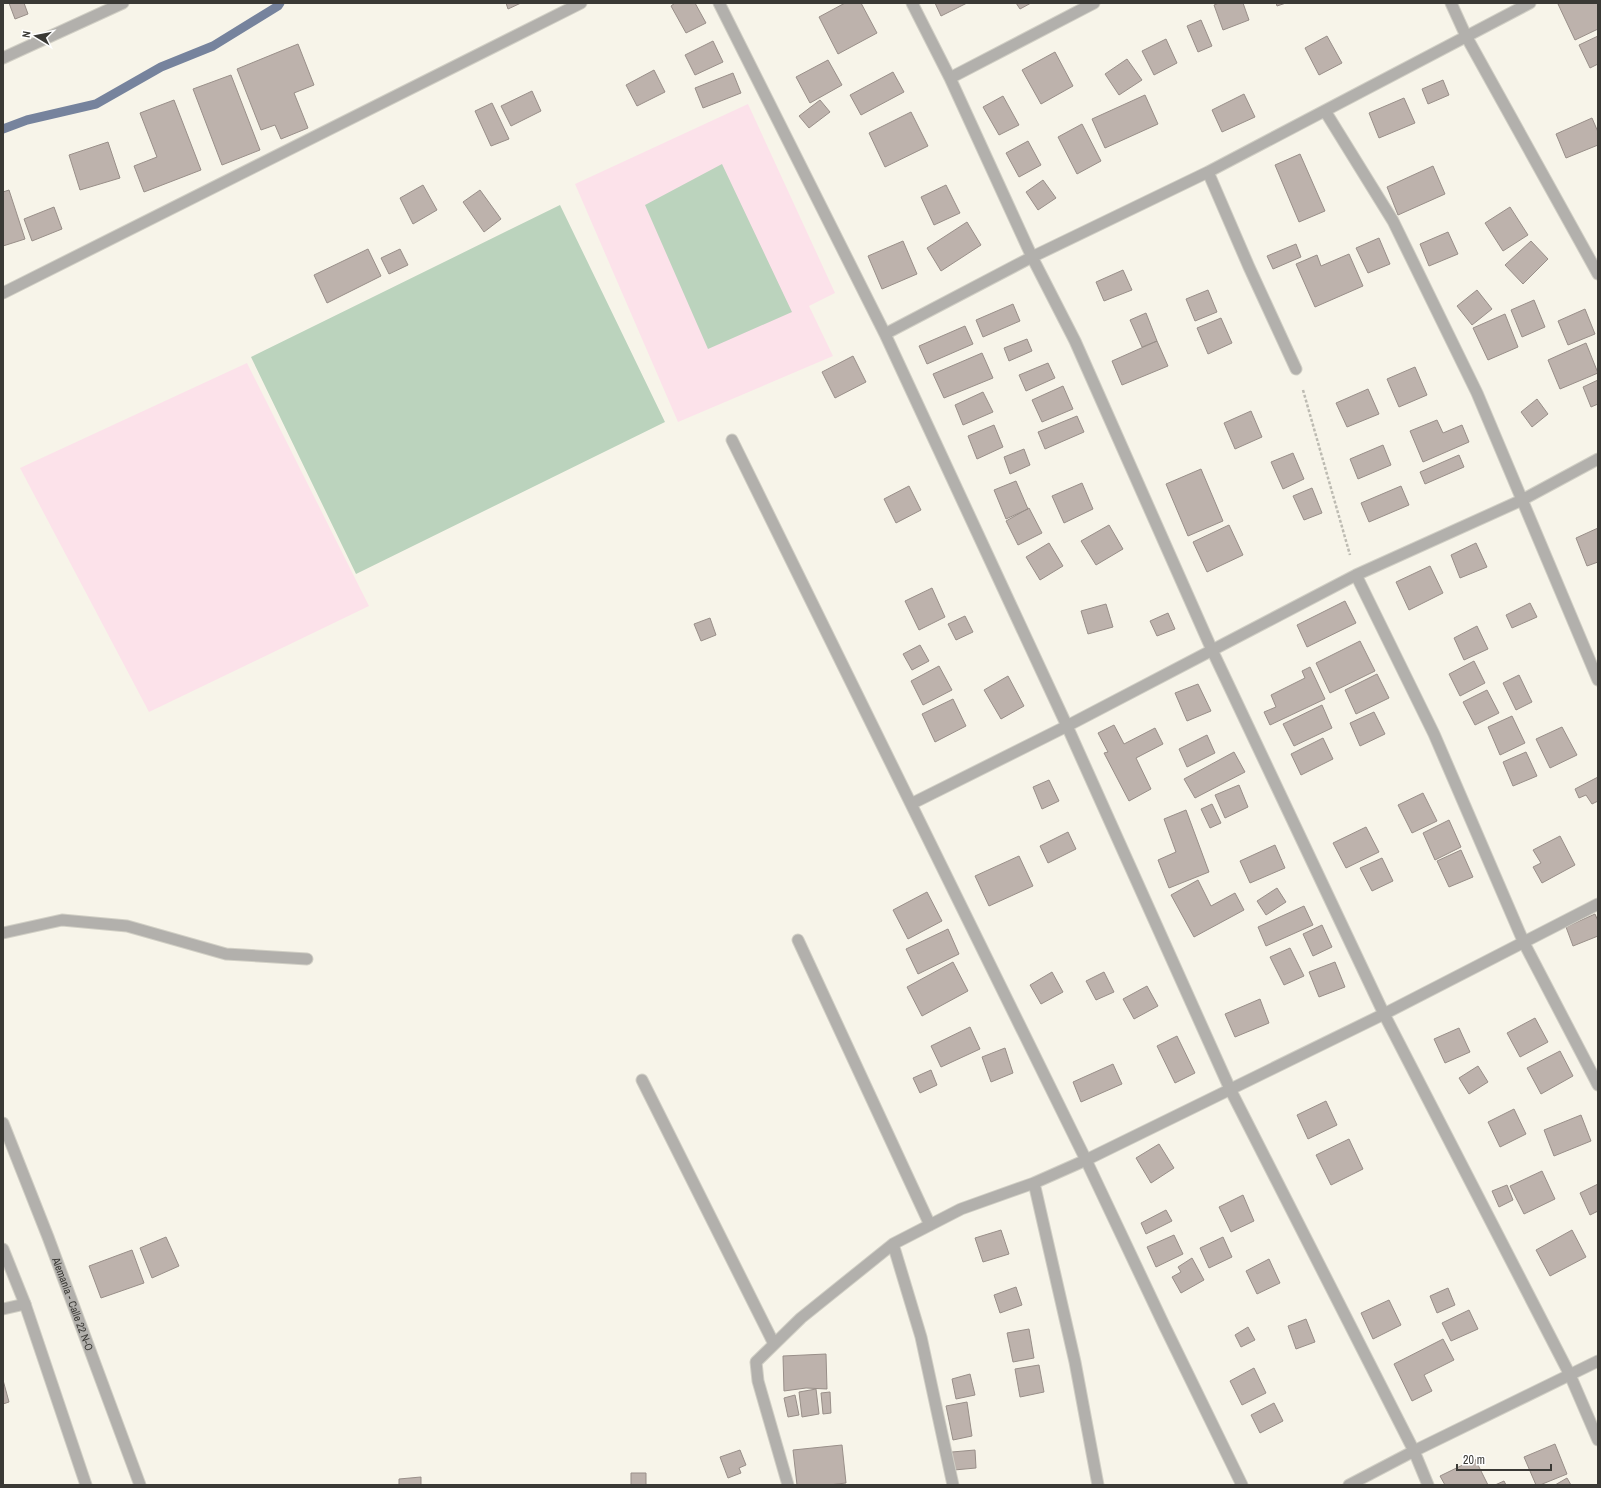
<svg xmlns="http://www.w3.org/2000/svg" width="1601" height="1488" font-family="'Archivo Narrow',sans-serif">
<rect width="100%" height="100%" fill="#f7f4e9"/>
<path fill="#fce2ea" d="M748,104L835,293L809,306L833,356L678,422L575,184Z
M247,363L369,606L149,712L20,468Z"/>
<path fill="#bbd3bd" d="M722,164L792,312L708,349L645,205Z
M560,205L665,422L356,574L251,357Z"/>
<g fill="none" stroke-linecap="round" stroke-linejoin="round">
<path stroke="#76839d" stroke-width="9" d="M3,129L27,120L96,104L161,67L213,46L278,6L280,3"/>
</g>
<path fill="#bdb2ac" stroke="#998f89" d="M9,3H24L28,14L15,19Z
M506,3H521L508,9Z
M675,3H695L706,23L686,33L671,6Z
M845,3H861L877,33L838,54L819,17Z
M935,3H967L941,16Z
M1016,3H1031L1020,9Z
M1219,3H1243L1249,20L1223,30L1214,5Z
M1276,3H1286L1277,6Z
M1560,3H1598V29L1575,40L1558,4Z
M1201,20L1212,46L1198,52L1187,26Z
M1327,36L1342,63L1319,75L1305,48Z
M1598,36V64L1590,68L1579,45Z
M1166,39L1177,63L1154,75L1142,51Z
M713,41L723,62L695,75L685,55Z
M298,44L314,85L294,93L308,128L281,139L275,125L261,130L237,69Z
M1055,52L1073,86L1041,104L1022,70Z
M1127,59L1142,80L1119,95L1105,74Z
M828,60L842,85L810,103L796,77Z
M654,70L665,92L637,106L626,85Z
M893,72L904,92L861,115L850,95Z
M733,73L741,93L703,108L695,88Z
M231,75L260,150L222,165L193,89Z
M1443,80L1449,95L1428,104L1422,89Z
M532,91L541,111L511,126L501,106Z
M1244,94L1255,117L1222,132L1212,110Z
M1145,95L1158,124L1105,148L1092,119Z
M1003,96L1019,125L999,135L983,107Z
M1404,98L1415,123L1379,138L1369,113Z
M174,100L201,170L144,192L134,166L157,157L140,113Z
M820,100L830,112L809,128L799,116Z
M492,103L509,139L491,146L475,111Z
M911,112L928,146L885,167L869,133Z
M1592,118L1598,132V145L1566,158L1556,134Z
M1082,124L1101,161L1077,174L1058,137Z
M1028,141L1041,165L1019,177L1006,153Z
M108,142L120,178L80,190L69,155Z
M1300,154L1325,211L1299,222L1275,165Z
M1433,166L1445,194L1398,215L1387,187Z
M1043,180L1056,198L1038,210L1026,192Z
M423,185L437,210L413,224L400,198Z
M946,185L960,213L934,225L921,197Z
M9,190L25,239L3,246V192Z
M480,190L501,219L484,232L463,202Z
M54,207L62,229L32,241L24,219Z
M1510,207L1528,235L1503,251L1485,223Z
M967,222L981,245L941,271L927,248Z
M1448,232L1458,254L1429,266L1420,244Z
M1379,238L1390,264L1368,273L1356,248Z
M903,241L917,274L882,289L868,256Z
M1531,241L1548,259L1523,284L1505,265Z
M1296,244L1301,257L1273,269L1267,256Z
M368,249L381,276L327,303L314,275Z
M400,249L408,265L389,274L381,258Z
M1349,254L1363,286L1315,307L1296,264L1317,255L1321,266Z
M1123,270L1132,290L1104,301L1096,282Z
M1208,290L1217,312L1195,321L1186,299Z
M1477,290L1492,309L1472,325L1457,306Z
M1534,300L1545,327L1522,337L1511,310Z
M1013,304L1020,321L983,337L976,320Z
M1585,309L1595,334L1568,345L1558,321Z
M1146,313L1157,341L1142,347L1130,320Z
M1505,314L1518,347L1488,360L1473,328Z
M1221,318L1232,343L1208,354L1197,328Z
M965,326L973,344L927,364L919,346Z
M1027,339L1032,351L1009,361L1004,348Z
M1157,341L1168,366L1122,385L1112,361Z
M1586,343L1598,373L1560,389L1548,360Z
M982,353L993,378L944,398L933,374Z
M853,356L866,382L835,398L822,372Z
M1048,363L1055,378L1026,391L1019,375Z
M1415,367L1427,395L1399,407L1387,379Z
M1598,380V404L1591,407L1583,387Z
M1063,386L1073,409L1042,422L1032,400Z
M1368,389L1379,414L1347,427L1336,403Z
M983,392L993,412L963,425L955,405Z
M1537,399L1548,414L1532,427L1521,412Z
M1251,411L1262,437L1235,449L1224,423Z
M1077,416L1084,432L1045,449L1038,432Z
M1437,420L1443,433L1462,425L1469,442L1423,462L1410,431Z
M994,425L1003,447L977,459L968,436Z
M1383,445L1391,465L1358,479L1350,459Z
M1024,449L1030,465L1010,474L1004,457Z
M1293,453L1304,479L1283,489L1271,462Z
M1459,455L1464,467L1425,484L1420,472Z
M1201,469L1223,521L1188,536L1166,484Z
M1016,481L1028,509L1006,519L994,490Z
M1082,483L1093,509L1064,523L1052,496Z
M909,486L921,510L896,523L884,499Z
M1401,486L1409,505L1369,522L1361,503Z
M1312,488L1322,513L1304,520L1293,496Z
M1029,508L1042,533L1018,545L1006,521Z
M1109,525L1123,549L1096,565L1081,541Z
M1229,525L1243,555L1207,572L1193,542Z
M1598,528V562L1587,566L1576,538Z
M1049,543L1063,566L1040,580L1026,557Z
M1476,543L1487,567L1460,578L1451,555Z
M1430,566L1443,593L1409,610L1396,582Z
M932,588L945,617L919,630L905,601Z
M1345,601L1356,623L1307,647L1297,625Z
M1530,603L1537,617L1512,628L1506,615Z
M1106,604L1113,627L1088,634L1081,611Z
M1168,613L1175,629L1157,636L1150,621Z
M965,616L973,632L956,640L948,624Z
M710,618L716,635L701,641L694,624Z
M1477,626L1488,649L1464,660L1454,638Z
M1360,641L1375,671L1330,693L1316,663Z
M920,645L929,661L912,670L903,654Z
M1474,661L1485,683L1460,696L1449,674Z
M939,666L952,690L923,705L911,681Z
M1310,667L1325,699L1270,725L1264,712L1276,707L1271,695L1305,678L1302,671Z
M1377,674L1389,698L1356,714L1345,690Z
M1519,675L1532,702L1516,710L1503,683Z
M1008,676L1024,706L1001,719L984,690Z
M1198,684L1211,711L1187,721L1175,693Z
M1487,690L1499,713L1475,725L1463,702Z
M953,699L966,726L935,742L922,714Z
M1322,705L1332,728L1294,746L1283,724Z
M1374,712L1385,734L1360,746L1350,723Z
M1512,716L1525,743L1500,755L1488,727Z
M1114,725L1124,744L1155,728L1163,744L1136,758L1151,789L1129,801L1104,753L1108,752L1098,733Z
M1562,727L1577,755L1550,768L1536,739Z
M1207,735L1215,753L1187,767L1179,749Z
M1323,738L1333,759L1301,775L1291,754Z
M1234,752L1245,772L1195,798L1184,779Z
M1526,752L1537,776L1513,786L1503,762Z
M1598,777V801L1592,804L1586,795L1579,798L1575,789Z
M1049,780L1059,801L1042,809L1033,787Z
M1239,785L1248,807L1225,818L1215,795Z
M1423,793L1437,821L1412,833L1398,805Z
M1212,804L1221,823L1210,828L1201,809Z
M1186,810L1209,872L1169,888L1158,860L1176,852L1164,819Z
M1449,820L1461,847L1435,860L1423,833Z
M1366,827L1379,852L1346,868L1333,843Z
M1068,832L1076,849L1048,863L1040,846Z
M1560,836L1575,865L1542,883L1533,867L1541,863L1533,850Z
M1275,845L1285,868L1250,883L1240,861Z
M1461,850L1473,877L1449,887L1437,861Z
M1019,856L1033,886L989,906L975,876Z
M1382,858L1393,881L1372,891L1360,868Z
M1198,880L1211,906L1235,893L1244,910L1194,937L1171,895Z
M1277,888L1286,902L1266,915L1257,901Z
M927,892L942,921L908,939L893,910Z
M1304,906L1313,925L1266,946L1258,927Z
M1595,914L1598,921V936L1573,946L1566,927Z
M1322,925L1332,947L1313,956L1303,934Z
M948,929L959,954L918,974L906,949Z
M1290,948L1304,976L1284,985L1270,957Z
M953,962L968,991L922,1016L907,987Z
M1335,962L1345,987L1319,997L1309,972Z
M1052,972L1063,992L1041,1004L1030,985Z
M1104,972L1114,992L1096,1000L1086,981Z
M1147,986L1158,1006L1134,1019L1123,999Z
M1260,999L1269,1023L1235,1037L1225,1014Z
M1535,1018L1548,1042L1520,1057L1507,1033Z
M970,1027L980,1049L941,1067L931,1046Z
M1459,1028L1470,1052L1445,1063L1434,1039Z
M1177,1036L1195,1073L1175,1083L1157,1046Z
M1005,1048L1013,1073L991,1082L982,1057Z
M1560,1051L1573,1076L1541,1094L1527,1068Z
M1113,1064L1122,1084L1081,1102L1073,1082Z
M1478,1066L1488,1082L1469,1094L1459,1078Z
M931,1070L937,1085L920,1093L913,1078Z
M1326,1101L1337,1125L1308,1139L1297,1115Z
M1514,1109L1526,1134L1500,1147L1488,1122Z
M1581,1115L1591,1141L1554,1156L1544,1130Z
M1349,1139L1363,1169L1331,1185L1316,1155Z
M1159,1144L1174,1168L1151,1183L1136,1158Z
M1542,1171L1555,1199L1524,1214L1510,1186Z
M1598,1184V1211L1590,1215L1580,1193Z
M1507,1185L1513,1200L1499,1207L1492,1191Z
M1243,1195L1254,1221L1231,1232L1219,1207Z
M1166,1210L1172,1221L1146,1234L1141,1223Z
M1001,1230L1009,1254L983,1262L975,1238Z
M1572,1230L1586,1257L1550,1276L1536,1250Z
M1174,1235L1183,1254L1156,1267L1147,1247Z
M166,1237L179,1266L152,1278L140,1248Z
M1223,1237L1232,1257L1209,1268L1200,1248Z
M132,1250L144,1283L101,1298L89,1266Z
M1192,1258L1204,1280L1181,1293L1172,1277L1181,1272L1178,1267Z
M1269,1259L1280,1283L1257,1294L1246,1271Z
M1016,1287L1022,1305L1000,1313L994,1295Z
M1448,1288L1455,1305L1437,1313L1430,1296Z
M1389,1300L1401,1325L1373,1339L1361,1313Z
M1469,1310L1478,1329L1451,1341L1442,1323Z
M1306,1319L1315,1342L1296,1349L1288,1326Z
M1248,1327L1255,1340L1241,1347L1235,1335Z
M1029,1329L1034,1358L1013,1362L1007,1333Z
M1443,1339L1454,1360L1424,1375L1432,1391L1412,1401L1394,1364Z
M826,1354L827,1389L806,1388L784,1391L783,1356Z
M1039,1365L1044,1392L1020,1397L1015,1369Z
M1254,1368L1266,1393L1242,1405L1230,1381Z
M970,1374L975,1395L956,1399L952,1379Z
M3,1380L9,1402L3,1404Z
M816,1389L819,1414L802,1417L799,1392Z
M830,1392L831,1413L823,1414L821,1393Z
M795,1395L799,1415L788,1417L784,1398Z
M967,1402L972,1436L953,1440L946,1406Z
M1274,1403L1283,1421L1260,1433L1251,1415Z
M1555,1444L1567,1474L1540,1485H1536L1524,1457Z
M842,1445L846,1483L829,1485H797L793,1450Z
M740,1450L746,1465L739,1468L741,1473L728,1478L720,1457Z
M975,1450L976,1468L954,1470L952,1452Z
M1475,1459L1488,1485H1445L1440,1476Z
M631,1473H646V1485H631Z
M421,1477V1485H399V1479Z
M1567,1478L1571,1485H1555Z
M1504,1481L1506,1485H1495Z"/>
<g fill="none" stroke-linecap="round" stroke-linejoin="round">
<defs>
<path id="service" d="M3,933L62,920L127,926L226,954L307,959"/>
<path id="minor" d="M719,3L885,334L1067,726L1230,1089L1414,1451L1428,1485
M912,3L950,78L1032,257L1075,341L1212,650L1384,1014L1570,1375L1598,1440
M1451,3L1466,36L1598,274
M3,58L123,3
M950,78L1094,3
M1325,111L1393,221L1477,393L1598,680
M1208,172L1249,267L1296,369
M3,293L581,3
M885,334L1032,257L1208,172L1530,3
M732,440L1086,1160L1164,1325L1242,1485
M1356,575L1434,734L1524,943L1598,1085
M911,804L1067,726L1356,575L1522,500L1598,459
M798,940L930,1225
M642,1080L774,1344
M1034,1183L1075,1362L1098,1485
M893,1244L921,1337L953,1485
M3,1309L25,1304
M788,1485L758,1381L756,1362L801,1318L893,1244L961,1209L1034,1183L1086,1160L1384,1014L1598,904
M1349,1485L1414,1451L1598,1361"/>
<g id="tertiary">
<path id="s1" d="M3,1123L48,1237L140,1485"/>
<path d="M3,1249L25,1304L86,1485"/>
</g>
</defs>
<use href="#service" stroke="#d1cfc5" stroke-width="13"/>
<use href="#minor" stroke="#d1cfc5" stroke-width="13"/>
<use href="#tertiary" stroke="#d1cfc5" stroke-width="13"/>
<path stroke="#bdbbb2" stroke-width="2.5" stroke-dasharray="3 2" stroke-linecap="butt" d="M1303,390L1350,555"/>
<use href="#service" stroke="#b2b0ac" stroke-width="11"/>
<use href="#minor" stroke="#b2b0ac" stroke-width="11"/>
<use href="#tertiary" stroke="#b2b0ac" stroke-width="11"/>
</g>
<g text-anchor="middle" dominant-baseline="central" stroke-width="3" stroke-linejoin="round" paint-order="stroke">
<g font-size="11" fill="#3a3935" stroke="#fff">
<text stroke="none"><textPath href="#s1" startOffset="194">Alemania - Calle 22 N-O</textPath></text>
</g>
</g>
<rect width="1601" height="1488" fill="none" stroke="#3a3935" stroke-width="8"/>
<g transform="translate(36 36) rotate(280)" stroke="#ffffff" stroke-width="3" paint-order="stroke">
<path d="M0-3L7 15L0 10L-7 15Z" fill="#3a3935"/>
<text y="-6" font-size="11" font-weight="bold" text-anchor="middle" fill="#3a3935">N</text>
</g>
<path d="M1457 1464v6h94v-6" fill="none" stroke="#3a3935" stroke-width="2"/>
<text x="1463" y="1464" font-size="12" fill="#3a3935" stroke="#ffffff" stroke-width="3" paint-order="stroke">20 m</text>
</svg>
